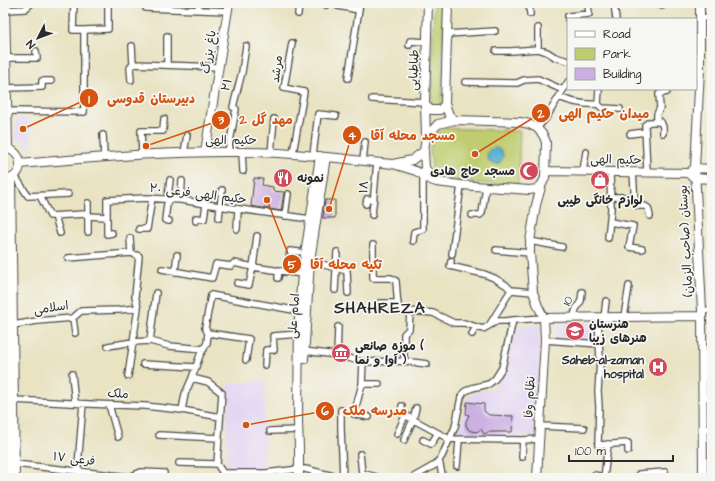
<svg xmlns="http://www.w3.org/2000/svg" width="715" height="481" font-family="'Architects Daughter','Playpen Sans Arabic',sans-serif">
<rect width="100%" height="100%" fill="#f6f6f2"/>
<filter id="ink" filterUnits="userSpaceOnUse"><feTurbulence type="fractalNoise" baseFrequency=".025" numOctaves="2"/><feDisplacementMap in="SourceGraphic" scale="8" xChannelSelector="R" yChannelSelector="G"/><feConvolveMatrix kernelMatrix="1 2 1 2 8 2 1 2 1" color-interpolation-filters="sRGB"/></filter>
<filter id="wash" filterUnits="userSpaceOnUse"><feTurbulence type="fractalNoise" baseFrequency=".012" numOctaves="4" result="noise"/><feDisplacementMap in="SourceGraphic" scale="16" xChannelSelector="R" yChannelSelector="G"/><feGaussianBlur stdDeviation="0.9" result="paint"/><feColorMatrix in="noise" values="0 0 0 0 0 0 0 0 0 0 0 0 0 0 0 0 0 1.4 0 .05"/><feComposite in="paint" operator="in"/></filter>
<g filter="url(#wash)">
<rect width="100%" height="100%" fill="#e9e3c2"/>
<path fill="#e2d4f3" d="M16,118L31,119L32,148H28L25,144L22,141L15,139Z
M592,322L595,326V340L555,337L556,323Z
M538,325L542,327L535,433L532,437L461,435L459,431L466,401L468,396L473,393L491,389L497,384L504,374L516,326Z
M265,380L264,470L226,466L228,384Z"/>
<path fill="#bfcd6f" stroke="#757c4d" d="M434,3H444L442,72V104L440,107L433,106L431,103Z
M444,128L520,131L518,186L443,180L432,171L430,148L435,136Z"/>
<path fill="#56b0d3" stroke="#406e7f" d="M487 156a8 8 0 1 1 16 0a8 8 0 1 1-16 0Z"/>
<g id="blocks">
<path fill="#ccb0e1" d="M254,178L263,179L262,185L273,187V191L284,192L281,211L251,206Z
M325,200H335V218H323Z
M467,402L484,404V411L489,415L513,416L512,432H488L485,434H484L481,429L477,432L471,431L468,429L466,425V421L469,415L466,414Z"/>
</g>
</g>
<g filter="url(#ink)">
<use href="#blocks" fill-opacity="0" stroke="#484742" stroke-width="1"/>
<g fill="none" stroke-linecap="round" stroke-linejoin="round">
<defs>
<path id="street" d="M74,3L73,30H84
M198,3L199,10
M529,3L530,14
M614,3L616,19
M661,3L662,6
M326,5L327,3
M338,6L359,10
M146,8L228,11
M6,10L25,9L32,3
M298,14L299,3
M700,18L712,17
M568,19V16L589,14L588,3
M447,34L495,31
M167,36V65
M292,43L284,88L304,92L293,153
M409,45L410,41L427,42
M538,49V28
M496,51H511L538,49L547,52L555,57L568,61
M7,58H37L36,51
M133,64L219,67
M348,78L360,3
M131,80L130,68L133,64L132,46
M465,82L517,83L524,80L538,79L563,90
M7,88L42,87V81H51
M599,89L598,104L602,108L620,109
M559,97C571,102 585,105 598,104
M372,99L425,102
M8,111L84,112V30L108,29V3
M657,122V114L660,108L659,94L667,92V89
M537,128L546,118L568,82
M630,134L645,132
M103,135L104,157
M228,152L236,109L233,107L242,72L246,46
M242,152L243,171
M184,153L187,135
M271,153L274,119
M142,154L141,131H163L164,119
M313,155L318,114L336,116
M363,161L365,142
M583,171L586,152
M633,172L635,203L638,206H645L648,208L650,216
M647,172L645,125L649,122H661L663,127V133
M15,176L28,196L68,194
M40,196L50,216L85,214L88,216L107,217
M610,197H635
M181,200L182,181
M88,203V232
M366,204L367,199L374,200
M372,215L377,162
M472,215H480L482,213L486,187
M55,216L60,233
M285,216L288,194
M219,218L222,190
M169,221L165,220L170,180
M196,221V218L204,219L206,204
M610,222L633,226L629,247L642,249
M139,229H147L152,198
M237,229L238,209
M112,233L107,234V200L146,198L181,200L232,208L310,219
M130,238L131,253
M608,238L611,209L610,172
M413,241L414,232L423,229V176
M530,241L562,247
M373,245V278H391L396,281L398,308L402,311L422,312L433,313L454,323H464L483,329L497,321H505L513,320
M496,250L530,253
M452,254L461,185
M68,258L131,253L139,256L135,296L138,308L128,376
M310,261L347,271L348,293
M451,261L450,266L484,274L494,278L506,285L511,290L533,292
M162,269L212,278L216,264L231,266L234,263L253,267L302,274
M287,271L290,251L299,252
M175,272L177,255
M278,278L279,270
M237,283L249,285L253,267L257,236
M335,290L337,252
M380,303H398
M702,311L712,310
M624,317L629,286
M73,318L75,333
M573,318L576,309L581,301L582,292
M598,318L600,361L598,391L599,407L598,445L628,443V451
M604,318L606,301
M490,324L511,290
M13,325L37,321L73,318L81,311L119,310L138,308
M472,334L476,327
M545,340L599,344
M150,341L156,293
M108,346L133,342L150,341L169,346L204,349
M304,351L337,355L363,362L404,361L427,364
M337,355L338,327
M246,360L249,339L208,333L205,328L211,295L299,311
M404,361V334L409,329L410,312
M363,362L362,384L354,414L369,417
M143,364L196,367
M265,365L266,350H274L273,336L299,334
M72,374L75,403
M192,378L208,382L222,393L217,464L223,473H266L267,478
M362,384H379
M702,398L712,397
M14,400L89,404L145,406L182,410L220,417
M109,405L118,437
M402,406L401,413L449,439L523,440L540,439
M182,410L185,394L192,378L200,355L207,343L208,333
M341,410V429L343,478
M540,426L584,428
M703,429L712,428
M270,431L299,430
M397,434L405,416
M159,435L219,438
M404,440L413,420L416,408
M423,440L431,444L438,433
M360,454L362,473L380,478
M522,457L523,440
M179,463L217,464
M15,464L130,477
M457,466L459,440
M305,469L342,478
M266,473L299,469
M130,477L141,472L164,473
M77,478L83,404
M219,478L223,473
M412,478L435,465L442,456L455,427L461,397L464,392L472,388L489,384L495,379L502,368L513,320L544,318
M438,478L442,475L439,460
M593,478L594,475L604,477
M604,478L608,444
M639,478V474L665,472"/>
<path id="secondary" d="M5,3L8,148
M448,3L445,104L449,115L455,120
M700,3V69L695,168L702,311L703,478
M425,105L431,110H440L445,104
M455,120L520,122L529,124L537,128L543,135L546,142L545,178L542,184L537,189L529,190L461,185L436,182L425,168L424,151L426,137L438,124Z
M426,137L425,102L428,3
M5,148C23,151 26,173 8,180
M424,151L412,160L393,164L416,171L433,181
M205,152L229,3
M20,164C94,158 167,151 241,152C292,152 342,159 393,164
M545,171L687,173L695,178L712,179
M691,171L695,168L712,169
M11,178L15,478
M5,180L7,478
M544,318L702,316
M304,359L310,261L326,157
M299,478V448L298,422L299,311L302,274L320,156
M537,478L545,340L544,318L538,306L533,292L530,253V241L536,205L542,184"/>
</defs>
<use href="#street" stroke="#484742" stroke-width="8"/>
<use href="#secondary" stroke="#484742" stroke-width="10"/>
<use href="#street" stroke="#fff" stroke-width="5.5"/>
<use href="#secondary" stroke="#fff" stroke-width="8"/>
</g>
</g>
<defs>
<symbol id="mosque-disc" viewBox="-11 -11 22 22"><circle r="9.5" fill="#d1495b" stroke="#f6f6f2"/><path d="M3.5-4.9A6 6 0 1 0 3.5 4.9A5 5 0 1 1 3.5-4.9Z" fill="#fff"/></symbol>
<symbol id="restaurant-disc" viewBox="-11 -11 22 22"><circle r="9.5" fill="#d1495b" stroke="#f6f6f2"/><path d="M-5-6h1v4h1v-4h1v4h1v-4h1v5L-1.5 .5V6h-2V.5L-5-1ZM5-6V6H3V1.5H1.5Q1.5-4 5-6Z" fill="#fff"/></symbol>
<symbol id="shop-disc" viewBox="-11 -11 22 22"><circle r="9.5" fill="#d1495b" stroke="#f6f6f2"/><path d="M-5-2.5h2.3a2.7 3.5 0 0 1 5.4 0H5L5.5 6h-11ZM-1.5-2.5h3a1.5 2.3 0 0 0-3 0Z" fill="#fff"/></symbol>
<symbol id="school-disc" viewBox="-11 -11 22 22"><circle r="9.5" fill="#d1495b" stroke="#f6f6f2"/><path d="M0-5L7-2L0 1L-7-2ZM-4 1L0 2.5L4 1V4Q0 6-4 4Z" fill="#fff"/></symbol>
<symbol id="museum-disc" viewBox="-11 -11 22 22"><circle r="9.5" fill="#d1495b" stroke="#f6f6f2"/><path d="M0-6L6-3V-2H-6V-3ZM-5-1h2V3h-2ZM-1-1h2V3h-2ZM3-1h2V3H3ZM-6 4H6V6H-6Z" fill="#fff"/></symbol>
<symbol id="hospital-disc" viewBox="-11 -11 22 22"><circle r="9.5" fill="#d1495b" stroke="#f6f6f2"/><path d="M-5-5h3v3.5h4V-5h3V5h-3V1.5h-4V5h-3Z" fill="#fff"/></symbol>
</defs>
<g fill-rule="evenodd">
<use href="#mosque-disc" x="518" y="160" width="22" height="22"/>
<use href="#restaurant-disc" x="272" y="167" width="22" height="22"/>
<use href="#shop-disc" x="589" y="169" width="22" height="22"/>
<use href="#school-disc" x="564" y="320" width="22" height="22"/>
<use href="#museum-disc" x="330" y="342" width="22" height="22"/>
<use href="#hospital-disc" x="647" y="356" width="22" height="22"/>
</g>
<g text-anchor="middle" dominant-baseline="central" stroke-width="3.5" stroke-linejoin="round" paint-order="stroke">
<g font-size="12" fill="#2b2b2b" stroke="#f6f6f2">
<text transform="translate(209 52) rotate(-81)">باغ بزرگ</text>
<text transform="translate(277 69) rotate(-83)">مرشد</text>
<text transform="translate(414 70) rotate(-88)">طباطبایی</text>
<text transform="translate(227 85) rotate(-75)">۲۱</text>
<text x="231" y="140">حکیم الهی</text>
<text transform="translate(616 160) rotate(1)">حکیم الهی</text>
<text transform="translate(364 187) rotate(-85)">۱۸</text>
<text transform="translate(198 194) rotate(7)">حکیم الهی فرعی ۲۰</text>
<text transform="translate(686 241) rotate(-93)">بوستان (صاحب الزمان)</text>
<text transform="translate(568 301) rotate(-67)">10</text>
<text transform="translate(51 308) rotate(-8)">اسلامی</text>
<text transform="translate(294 316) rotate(-86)">امام علی</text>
<text transform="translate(118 394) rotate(2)">ملک</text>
<text transform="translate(530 397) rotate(-87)">نظام وفا</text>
<text transform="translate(74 459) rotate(7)">فرعی ۱۷</text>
</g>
<g font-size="12" font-weight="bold" fill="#2b2b2b" stroke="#f6f6f2" text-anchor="start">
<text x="515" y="171" text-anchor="end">مسجد حاج هادی</text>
<text x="297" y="178">نمونه</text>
<text x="600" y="200" text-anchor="middle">لوازم خانگی طیبی</text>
<text x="589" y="324">هنرستان<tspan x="589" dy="14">هنرهای زیبا</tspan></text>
<text x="355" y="346">موزه صانعی (<tspan x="355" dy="14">آوا و نما )</tspan></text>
<text x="644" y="360" text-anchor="end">Saheb-al-zaman<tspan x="644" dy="14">hospital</tspan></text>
</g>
<g font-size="16" font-weight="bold" letter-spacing="1" fill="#2b2b2b" stroke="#f6f6f2">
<text x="380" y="308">SHAHREZA</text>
</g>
</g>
<path fill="none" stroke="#d5540f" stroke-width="1.5" d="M23 129L89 98M475 154L541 113M146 146L221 120M329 209L352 135M267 200L292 264M246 425L325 411"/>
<g fill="#d5540f" stroke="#f6f6f2" stroke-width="1.5">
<circle cx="23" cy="129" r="4"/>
<circle cx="475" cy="154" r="4"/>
<circle cx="146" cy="146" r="4"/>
<circle cx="329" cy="209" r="4"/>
<circle cx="267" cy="200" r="4"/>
<circle cx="246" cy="425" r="4"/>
<circle cx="89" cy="98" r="10"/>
<circle cx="541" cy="113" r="10"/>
<circle cx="221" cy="120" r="10"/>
<circle cx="352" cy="135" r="10"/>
<circle cx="292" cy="264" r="10"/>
<circle cx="325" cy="411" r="10"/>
</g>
<g font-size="12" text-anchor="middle" font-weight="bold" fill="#fff">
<text x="89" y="103">1</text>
<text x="541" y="118">2</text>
<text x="221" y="124">3</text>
<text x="352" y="140">4</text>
<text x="292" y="269">5</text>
<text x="325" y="415">6</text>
</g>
<g font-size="13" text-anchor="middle" font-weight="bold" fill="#d5540f" stroke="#f6f6f2" stroke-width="3.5" stroke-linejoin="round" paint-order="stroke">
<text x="151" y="103">دبیرستان قدوسی</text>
<text x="604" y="118">میدان حکیم الهی</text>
<text x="266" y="124">مهد گل 2</text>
<text x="413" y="140">مسجد محله آقا</text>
<text x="346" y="269">تکیه محله آقا</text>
<text x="375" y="415">مدرسه ملک</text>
</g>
<rect width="715" height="481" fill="none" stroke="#f6f6f2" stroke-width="16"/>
<rect x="567" y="18" width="130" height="72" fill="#f6f6f2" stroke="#a5a5a2"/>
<rect x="575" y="31" width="20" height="6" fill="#ffffff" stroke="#a5a5a2"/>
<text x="603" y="38" font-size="12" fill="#2b2b2b">Road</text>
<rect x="575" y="48" width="20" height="12" fill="#bfcd6f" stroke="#a5a5a2"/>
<text x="603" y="58" font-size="12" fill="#2b2b2b">Park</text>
<rect x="575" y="68" width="20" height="12" fill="#ccb0e1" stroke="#a5a5a2"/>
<text x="603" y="78" font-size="12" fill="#2b2b2b">Building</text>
<g transform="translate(38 38) rotate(228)" stroke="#f6f6f2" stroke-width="3" paint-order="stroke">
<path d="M0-3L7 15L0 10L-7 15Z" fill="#2b2b2b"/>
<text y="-6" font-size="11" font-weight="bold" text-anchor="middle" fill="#2b2b2b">N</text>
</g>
<path d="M569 455v6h104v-6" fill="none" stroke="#2b2b2b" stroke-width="2"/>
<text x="575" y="455" font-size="12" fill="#2b2b2b" stroke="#f6f6f2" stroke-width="3" paint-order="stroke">100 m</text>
</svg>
